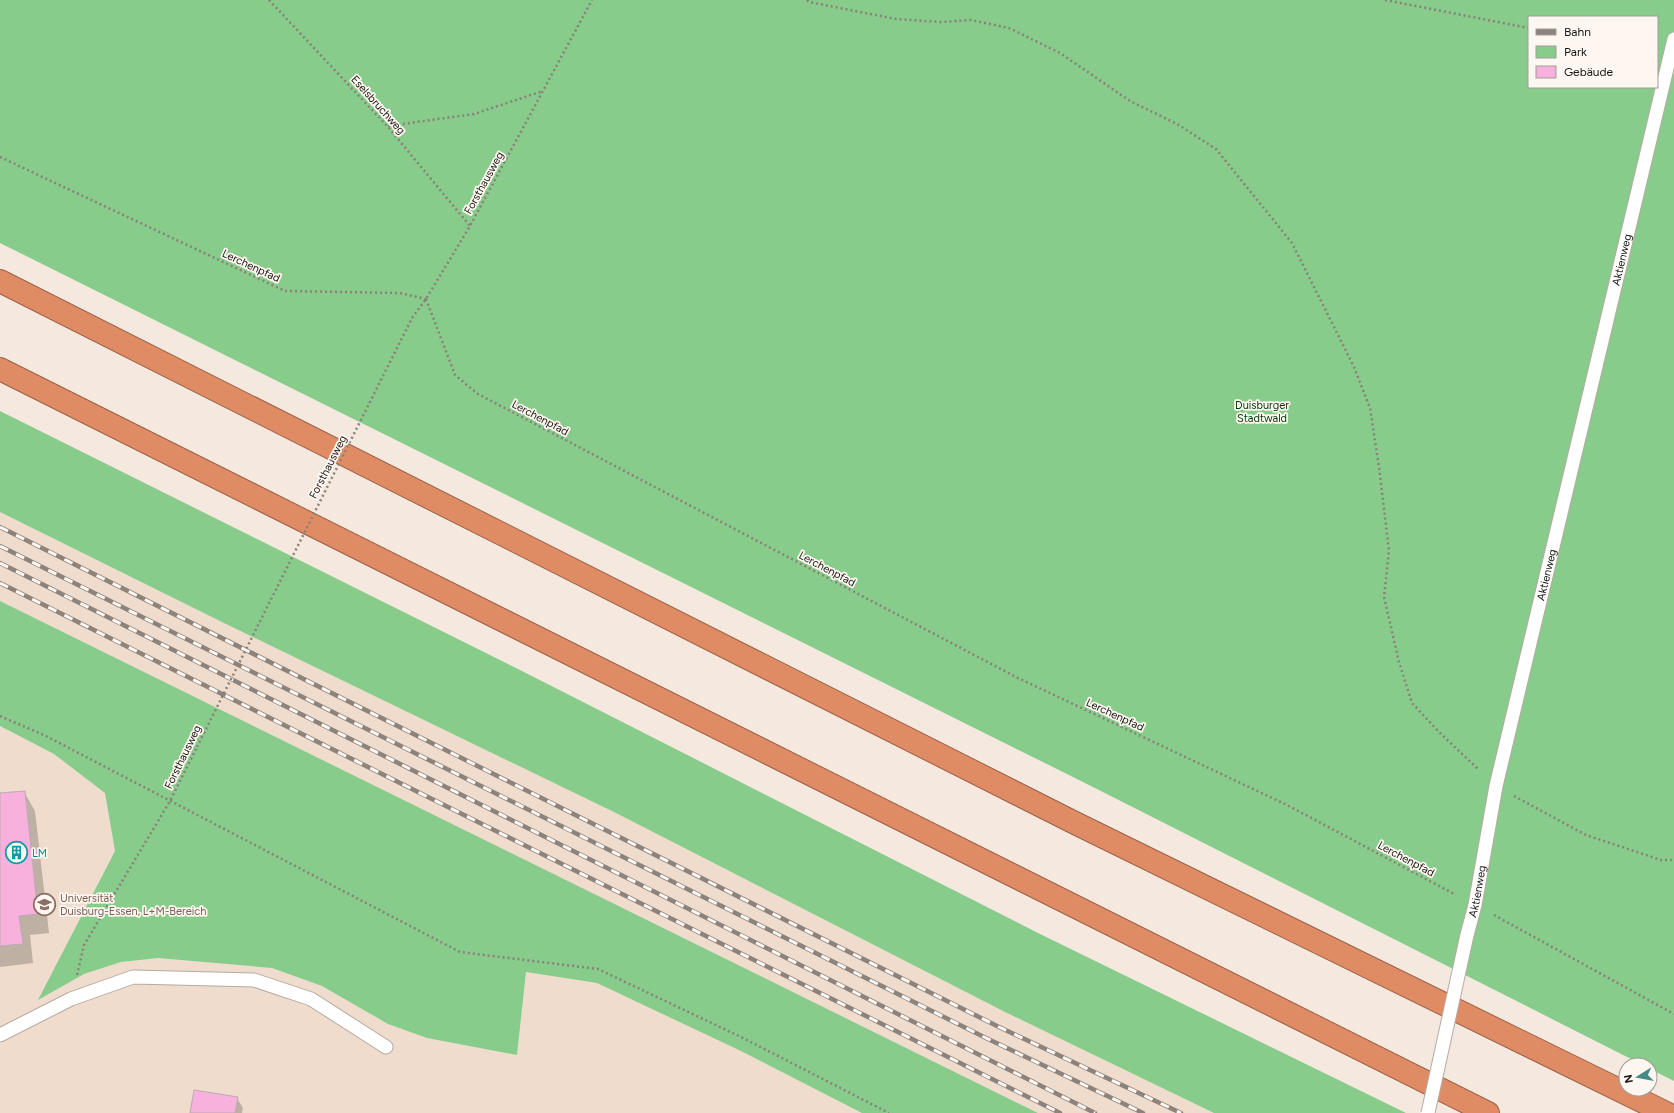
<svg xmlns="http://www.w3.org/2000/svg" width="1674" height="1113" font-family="Figtree,sans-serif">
<rect width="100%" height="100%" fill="#f4e8df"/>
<path fill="#efdccd" d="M0,512L226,624L616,813L1007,1013L1214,1113H1038L188,695L0,601Z
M0,726L54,754L106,793L115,851L39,999L84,974L121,962L158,958L272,968L322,986L388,1024L427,1038L517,1055L526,972L597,983L608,966L904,1113H0Z"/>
<path fill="#87cc8a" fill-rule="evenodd" d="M0,0H1674V1081L1650,1069V1065H1643L1085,783L0,243ZM1529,17H1657V87H1529Z
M0,411L518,669L1036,932L1406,1113H1214L1007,1013L616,813L226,624L0,512Z
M0,601L1038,1113H862L741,1051L597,983L526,972L517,1055L427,1038L388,1024L322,986L272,968L158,958L121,962L84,974L38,1000L115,851L105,793L54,754L0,726Z"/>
<path fill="#0003" d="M24,792L35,811L49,933L30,935L33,963L0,967V794Z
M237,1098L243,1108L242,1113H191Z"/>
<path fill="#f8b1dc" stroke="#b8abb3" d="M25,791L38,914L19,916L23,944L0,946V793Z
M194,1090L238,1097L235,1113H190Z"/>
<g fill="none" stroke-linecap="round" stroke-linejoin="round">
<defs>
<g id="service">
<path id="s1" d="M1467,935L1475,905L1496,786L1674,39"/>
<path d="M0,1035L71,999L133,977L254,980L311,999L386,1047"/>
</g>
<path id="motorway" d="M0,281L1075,823L1666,1113
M0,369L1488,1113"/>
</defs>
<use href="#service" stroke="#b6aaa1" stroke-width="15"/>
<use href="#motorway" stroke="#9a6248" stroke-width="24"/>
<path stroke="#89817a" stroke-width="2.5" stroke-dasharray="2 3" stroke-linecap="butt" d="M269,0L388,127L470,226
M807,0L809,2L896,19L941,22L971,20L1009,28L1060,53L1130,101L1177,124L1216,149L1292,243L1354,367L1370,408L1379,467L1389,551L1384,597L1399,662L1412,703L1439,732L1478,769
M1385,0L1529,28
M388,126L474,114L543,91
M0,157L285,291L400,293L426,299
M426,299L455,375L478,394L1016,677L1287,805L1456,895
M412,318L426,299L470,226L592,0
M0,716L46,736L460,952L598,969L743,1038L889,1113
M1514,796L1586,835L1661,860H1674
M1494,915L1674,1014
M77,975L84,945L170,801L197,747"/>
<use href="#service" stroke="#fff" stroke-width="13"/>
<use href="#motorway" stroke="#df8c65" stroke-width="22"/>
<defs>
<path id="rail" d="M0,527L999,1027L1181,1113
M0,546L988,1039L1143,1113
M0,563L1095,1113
M0,583L1060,1113"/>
</defs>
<use href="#rail" stroke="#8b837c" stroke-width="4.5"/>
<use href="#rail" stroke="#fef7f1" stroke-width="3" stroke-dasharray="9" stroke-linecap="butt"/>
<defs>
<path id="service-bridge" d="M1428,1113L1467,935"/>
</defs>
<use href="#service-bridge" stroke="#b6aaa1" stroke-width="15" stroke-linecap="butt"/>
<path stroke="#89817a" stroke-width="2.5" stroke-dasharray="2 3" stroke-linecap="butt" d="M197,747L412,318"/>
<use href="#service-bridge" stroke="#fff" stroke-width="13"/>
</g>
<defs>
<symbol id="building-ring" viewBox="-11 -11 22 22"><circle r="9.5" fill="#fef7f1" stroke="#0f9aa8" stroke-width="1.5"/><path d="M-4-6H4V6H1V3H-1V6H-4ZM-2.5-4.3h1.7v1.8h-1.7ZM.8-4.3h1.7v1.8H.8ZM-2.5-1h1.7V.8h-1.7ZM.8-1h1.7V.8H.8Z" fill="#0f9aa8"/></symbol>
<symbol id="university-ring" viewBox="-11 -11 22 22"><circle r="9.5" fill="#fef7f1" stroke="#8d6e63" stroke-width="1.5"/><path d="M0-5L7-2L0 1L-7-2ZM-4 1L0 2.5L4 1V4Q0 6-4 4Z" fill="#8d6e63"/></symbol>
</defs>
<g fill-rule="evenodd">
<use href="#building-ring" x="4" y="840" width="25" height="25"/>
<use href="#university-ring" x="32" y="892" width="25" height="25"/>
</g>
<g text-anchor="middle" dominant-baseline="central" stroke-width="3.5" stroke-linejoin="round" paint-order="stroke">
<g font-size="11" fill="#191511" stroke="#fef7f1">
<text transform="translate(378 105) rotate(48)">Eselsbruchweg</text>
<text transform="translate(484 183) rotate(-61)">Forsthausweg</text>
<text stroke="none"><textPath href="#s1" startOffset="693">Aktienweg</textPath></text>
<text transform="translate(251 266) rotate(25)">Lerchenpfad</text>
<text transform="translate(540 418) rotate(28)">Lerchenpfad</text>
<text transform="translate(328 467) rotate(-63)">Forsthausweg</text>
<text transform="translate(827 569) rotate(28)">Lerchenpfad</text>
<text stroke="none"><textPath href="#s1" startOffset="369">Aktienweg</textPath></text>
<text transform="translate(1115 715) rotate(25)">Lerchenpfad</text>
<text transform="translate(183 757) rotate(-64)">Forsthausweg</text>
<text transform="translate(1406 859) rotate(28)">Lerchenpfad</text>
<text stroke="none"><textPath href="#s1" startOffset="45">Aktienweg</textPath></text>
</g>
<g font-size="11" fill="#003709" stroke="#fef7f1">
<text x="1262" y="405">Duisburger<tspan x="1262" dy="13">Stadtwald</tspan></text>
</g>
<g font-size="11" fill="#0d838f" stroke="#fef7f1" text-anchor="start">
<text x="32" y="853">LM</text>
</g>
<g font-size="11" fill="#785e54" stroke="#fef7f1" text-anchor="start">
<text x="60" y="898">Universität<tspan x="60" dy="13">Duisburg-Essen, L+M-Bereich</tspan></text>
</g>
</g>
<rect x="1528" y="16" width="130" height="72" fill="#fef7f1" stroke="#a29d97"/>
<rect x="1536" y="29" width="20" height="6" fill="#8b837c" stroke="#a29d97"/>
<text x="1564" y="36" font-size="12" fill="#191511">Bahn</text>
<rect x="1536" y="46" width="20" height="12" fill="#87cc8a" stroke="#a29d97"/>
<text x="1564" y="56" font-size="12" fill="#191511">Park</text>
<rect x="1536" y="66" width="20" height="12" fill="#f8b1dc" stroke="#a29d97"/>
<text x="1564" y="76" font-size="12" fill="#191511">Gebäude</text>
<g transform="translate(1638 1077) rotate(259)"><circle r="19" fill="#fef7f1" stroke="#a29d97"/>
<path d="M0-3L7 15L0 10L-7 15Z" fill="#458c88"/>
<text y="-6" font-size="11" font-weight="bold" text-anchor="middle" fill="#191511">N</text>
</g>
</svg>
